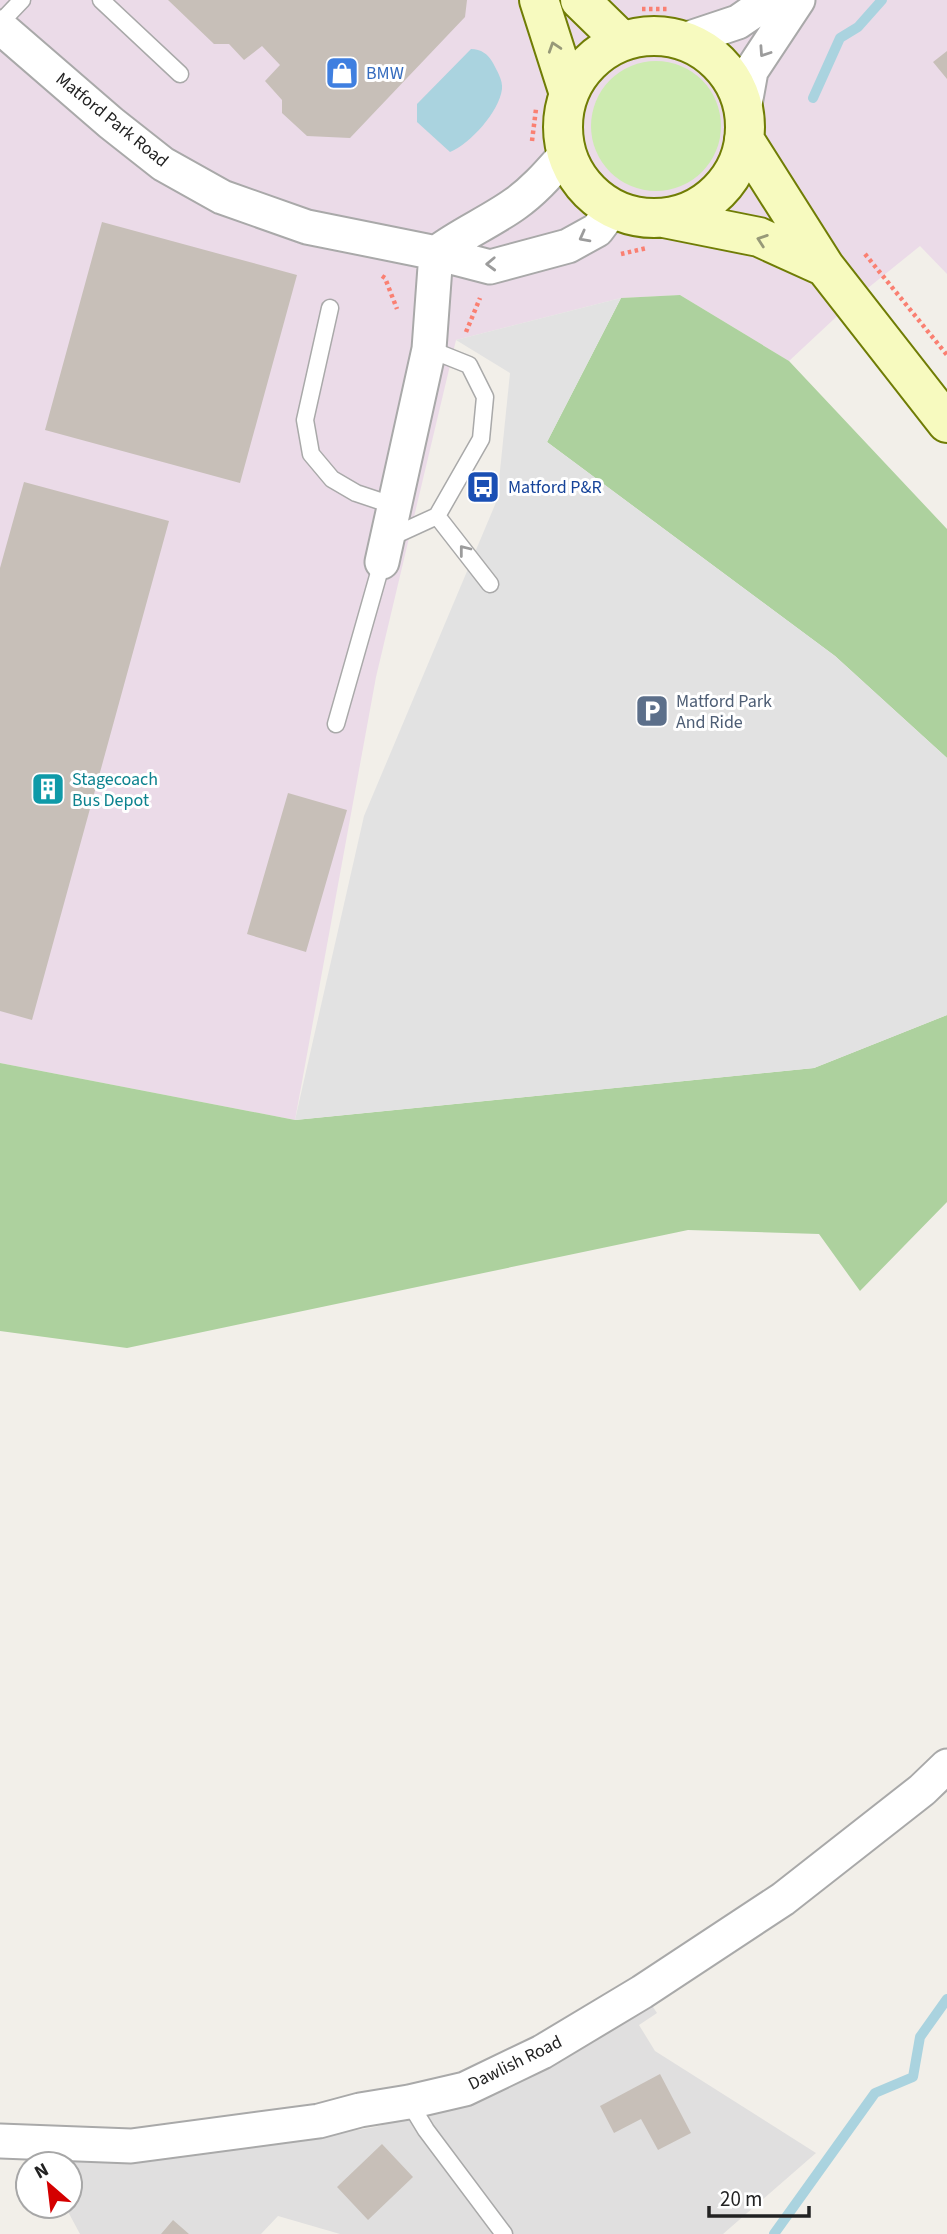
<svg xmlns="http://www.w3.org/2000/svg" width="947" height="2234" font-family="'Source Sans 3',sans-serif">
<rect width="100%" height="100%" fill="#f2efe9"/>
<path fill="#e0dfdf" d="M649,2001L657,2013L639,2025L655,2051L816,2153L723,2234H340L278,2216L261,2234H80L65,2206H70V2164H43L38,2155H168L276,2144L375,2127L447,2108Z"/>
<path fill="#ebdbe8" d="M0,0H947V274L920,246L863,292L789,361L680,295L621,298L456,340L376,677L295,1120L0,1063Z"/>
<path fill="#cdebb0" d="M591 126a65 65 0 1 1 130 0a65 65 0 1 1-130 0Z"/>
<path fill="#add19e" d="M680,295L789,361L947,529V758L835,656L547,442L621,298Z
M947,1015V1202L860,1291L819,1234L688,1230L127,1348L0,1331V1063L295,1120L814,1068Z"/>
<path fill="#e2e2e2" d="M621,298L547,442L835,656L947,758V1015L814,1068L295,1120L364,816L497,500L510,373L456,340Z"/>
<path fill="#aad3df" d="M471,49C481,49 488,54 493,63C497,71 503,80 502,89C499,112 470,144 450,152L417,122V104Z"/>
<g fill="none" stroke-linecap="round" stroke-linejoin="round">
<path stroke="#aad3df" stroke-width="10" d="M813,98L840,38L858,27L882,0
M774,2234L875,2093L913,2077L920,2037L947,1999"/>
</g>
<path fill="#c7bfb8" d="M168,0H467L465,17L350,138L307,136L282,113V100L265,81L280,65L262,46L244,60L229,44H214Z
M947,51V79L933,62Z
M102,222L297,275L240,483L45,430Z
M24,482L169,521L32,1020L0,1011V568Z
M288,793L347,810L306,952L247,934Z
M660,2074L691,2133L658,2150L641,2119L614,2133L600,2106Z
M382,2144L413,2177L368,2220L337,2187Z
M173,2220L189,2234H161Z"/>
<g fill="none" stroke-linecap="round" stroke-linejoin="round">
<defs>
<path id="lane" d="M101,0L180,74
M0,23L22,0
M330,308L305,420L311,454L332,479L356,493L395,506
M437,516L490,584
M389,538L437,516L481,439L485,397L469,365L429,349
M336,724L382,562
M409,2102L426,2130L504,2234"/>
<path id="street" d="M0,27L111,123L163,164L222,197L307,227L436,253L490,267L568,246L597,230L612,210
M684,40L738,22L770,0
M744,110L751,71L798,0
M436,253C461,234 490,222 515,204C535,190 550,172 566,154
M382,562L429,349L436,253
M0,2141L131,2146L319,2121L360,2110L409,2102L465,2089L542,2052L642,1992L783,1899L922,1790L947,1766"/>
<path id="secondary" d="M539,0L569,94
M580,0L622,41
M563 127a91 91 0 1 1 182 0a91 91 0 1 1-182 0Z
M744,139L825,267L947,423
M664,218L759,237L825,267"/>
</defs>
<use href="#lane" stroke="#a9a9a9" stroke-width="19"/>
<use href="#street" stroke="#a9a9a9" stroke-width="37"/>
<use href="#secondary" stroke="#707d05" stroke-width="42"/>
<path stroke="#fa8072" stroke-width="4.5" stroke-dasharray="3.5 3.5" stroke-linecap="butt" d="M642,9H668
M532,141L536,109
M621,254L647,248
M865,254L947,355
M382,276L385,278L397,309
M466,332L480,298"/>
<use href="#lane" stroke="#fff" stroke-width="16"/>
<use href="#street" stroke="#fff" stroke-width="33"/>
<use href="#secondary" stroke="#f7fabf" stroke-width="38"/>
</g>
<defs><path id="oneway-chevron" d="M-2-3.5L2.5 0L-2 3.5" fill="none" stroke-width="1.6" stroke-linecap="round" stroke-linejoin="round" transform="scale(1.75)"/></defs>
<g stroke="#979978">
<use href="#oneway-chevron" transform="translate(554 47) rotate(-108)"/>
<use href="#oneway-chevron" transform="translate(762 240) rotate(-161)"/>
</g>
<g stroke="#9c9c9c">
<use href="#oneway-chevron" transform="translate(764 52) rotate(124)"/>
<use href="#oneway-chevron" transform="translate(584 237) rotate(152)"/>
<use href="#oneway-chevron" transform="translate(491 264) rotate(178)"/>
<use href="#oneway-chevron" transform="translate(464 550) rotate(-128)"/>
</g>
<defs>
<symbol id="shop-square" viewBox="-11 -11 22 22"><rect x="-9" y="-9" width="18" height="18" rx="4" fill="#3f7fe0" stroke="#fff"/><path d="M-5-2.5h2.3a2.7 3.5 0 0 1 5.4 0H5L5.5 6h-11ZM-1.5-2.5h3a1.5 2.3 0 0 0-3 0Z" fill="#fff"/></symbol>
<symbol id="bus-square" viewBox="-11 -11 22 22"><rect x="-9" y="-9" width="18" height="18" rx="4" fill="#1a4fb4" stroke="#fff"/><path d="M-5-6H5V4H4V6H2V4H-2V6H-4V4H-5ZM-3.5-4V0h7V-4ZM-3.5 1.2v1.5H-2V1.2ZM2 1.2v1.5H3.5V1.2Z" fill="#fff"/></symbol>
<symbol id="parking-square" viewBox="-11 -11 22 22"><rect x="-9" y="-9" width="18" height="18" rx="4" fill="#5c6f8a" stroke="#fff"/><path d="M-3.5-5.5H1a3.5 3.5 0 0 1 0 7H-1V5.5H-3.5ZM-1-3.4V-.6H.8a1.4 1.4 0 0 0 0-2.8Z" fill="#fff"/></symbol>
<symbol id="building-square" viewBox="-11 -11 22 22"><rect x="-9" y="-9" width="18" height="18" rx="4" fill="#0f9aa8" stroke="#fff"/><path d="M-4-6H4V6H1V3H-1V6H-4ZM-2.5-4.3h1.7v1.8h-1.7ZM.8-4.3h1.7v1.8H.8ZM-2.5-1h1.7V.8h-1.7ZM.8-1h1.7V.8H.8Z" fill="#fff"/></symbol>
</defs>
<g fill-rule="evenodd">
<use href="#shop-square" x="323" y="54" width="38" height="38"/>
<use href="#bus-square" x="464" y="468" width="38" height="38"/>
<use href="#parking-square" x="633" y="692" width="38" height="38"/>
<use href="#building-square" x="29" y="770" width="38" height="38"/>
</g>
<g text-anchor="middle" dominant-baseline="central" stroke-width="6" stroke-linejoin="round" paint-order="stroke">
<g font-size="18" fill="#366cbe" stroke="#fff" text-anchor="start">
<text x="366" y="73">BMW</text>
</g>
<g font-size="18" fill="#222" stroke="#fff">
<text transform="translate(112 120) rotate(39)">Matford Park Road</text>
<text transform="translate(515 2063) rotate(-26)">Dawlish Road</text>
</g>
<g font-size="18" fill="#164399" stroke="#fff" text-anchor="start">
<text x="508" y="487">Matford P&amp;R</text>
</g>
<g font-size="18" fill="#4e5e75" stroke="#fff" text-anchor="start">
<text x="676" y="701">Matford Park<tspan x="676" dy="21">And Ride</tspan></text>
</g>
<g font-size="18" fill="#0d838f" stroke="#fff" text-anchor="start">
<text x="72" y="779">Stagecoach<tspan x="72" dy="21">Bus Depot</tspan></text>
</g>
</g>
<g transform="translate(49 2185) rotate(332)"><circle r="33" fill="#ffffff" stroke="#a7a7a7" stroke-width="2"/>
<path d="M0-5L12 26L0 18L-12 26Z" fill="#d40000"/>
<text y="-10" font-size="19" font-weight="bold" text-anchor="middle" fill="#222222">N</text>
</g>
<path d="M709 2206v10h100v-10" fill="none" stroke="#222222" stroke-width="3.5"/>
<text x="720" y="2206" font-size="21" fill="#222222" stroke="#ffffff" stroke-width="5" paint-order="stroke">20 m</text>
</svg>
